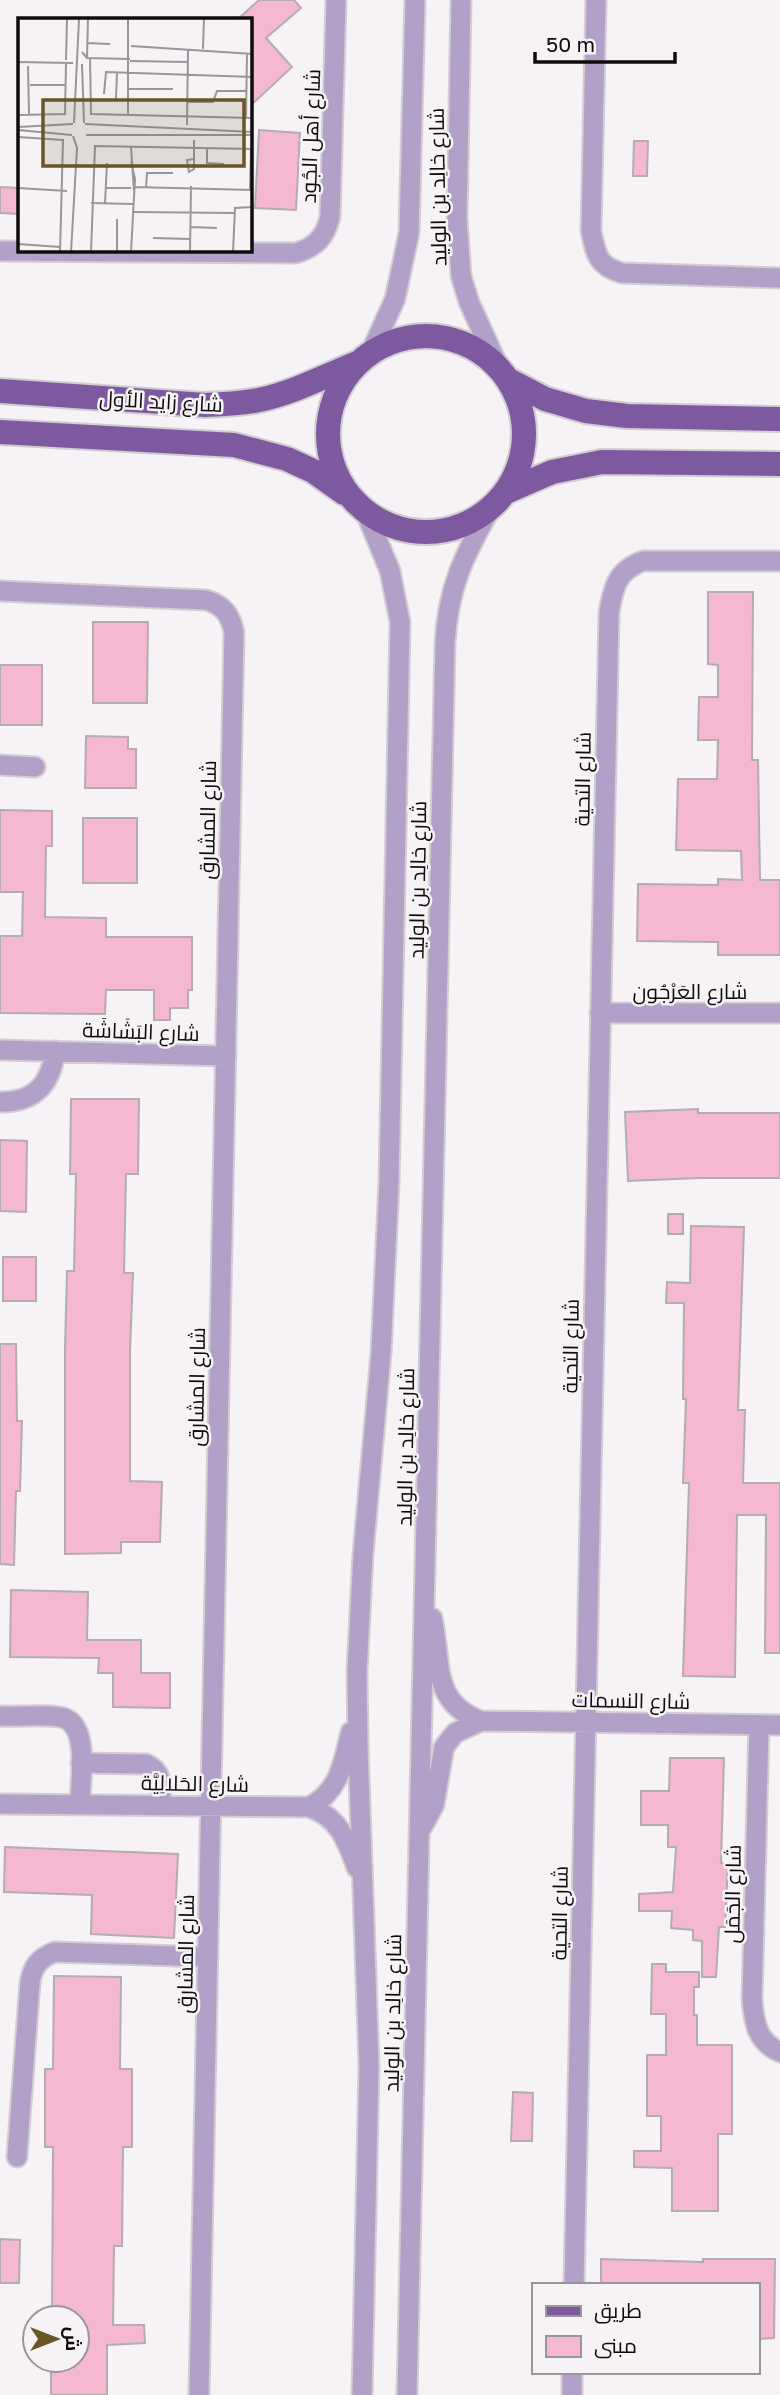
<svg xmlns="http://www.w3.org/2000/svg" width="780" height="2395" font-family="'Golos Text',Cairo,sans-serif">
<rect width="100%" height="100%" fill="#f6f2f6"/>
<path fill="#f4b9d0" stroke="#b3adaf" stroke-width="2" d="M259,0H294L301,8L266,38L292,67L250,106V19H238Z
M259,130L300,133L296,210L255,208Z
M634,141H648L647,176H633Z
M0,187L19,188V214L0,213Z
M708,592H753L752,760H758L760,880H780V955H718V942L637,941L638,884L718,885V879L742,880L741,851L676,850L678,779H717L718,740H698L699,697H718V665L708,664Z
M93,622H148L147,703H93Z
M0,665H42V725H0Z
M86,736L128,737V749H136V788H85Z
M0,810L52,811V846H46L45,917L106,918V937H192V990H188V1008H170V1020H154V990H106L105,1014L0,1013V936H22L23,892H0Z
M83,818H137V883H83Z
M71,1099H139L138,1174H126L124,1273H133L130,1351V1481L162,1482L160,1542H121V1553L65,1554V1349L67,1271H74L76,1174H70Z
M698,1109V1113H780V1178H700L628,1181L625,1112Z
M0,1140L27,1141L26,1212L0,1211Z
M668,1214H683V1234H668Z
M691,1226L744,1227L738,1410H745L743,1483H780V1653H765L766,1515H737L735,1677L683,1676L689,1483H683L686,1399H683L684,1303H666L667,1282L690,1283Z
M3,1257H36V1301H3Z
M0,1344H16L17,1421H22L20,1491H16L14,1565L0,1564Z
M11,1590L88,1592L87,1640H141V1673H170V1708L113,1707V1673H98L99,1658L10,1657Z
M670,1758H724L721,1863H728L725,1927H719L716,1977H702V1941L693,1940V1930L671,1928L672,1911H639V1894L673,1892L676,1847H668V1825H641V1791H669Z
M5,1847L178,1854L174,1938L91,1934L92,1895L4,1892Z
M652,1964H666V1972H699V1987H694V2015H697V2045H732V2134H718V2211H672V2168L634,2167V2151H661V2116H647V2055H666V2014H651Z
M54,1976L121,1977L120,2069H132V2147H123L122,2246H114L113,2325H144L145,2343L107,2345V2395H51V2360H77V2318H52L53,2147H45V2069H53Z
M513,2092L533,2093L532,2141H511Z
M0,2239L20,2240L19,2283H0Z
M601,2259L703,2262V2259H775L774,2338L760,2339L757,2285H601Z"/>
<g fill="none" stroke-linecap="round" stroke-linejoin="round">
<defs>
<path id="minor" d="M461,0L457,219L461,276L469,302L498,366
M596,0L591,231C596,254 597,266 622,273L780,278
M0,251L296,253C316,247 325,237 330,217L336,0
M371,352L395,299L409,233L415,0
M0,591L206,600C223,605 230,614 234,632L199,2395
M0,765L35,767
M600,1013H780
M0,1050L226,1056
M0,1102C35,1102 51,1084 55,1051
M432,1618C442,1661 430,1702 481,1721L780,1725
M0,1716C19,1717 41,1714 60,1717C91,1722 80,1781 80,1804
M759,1725L752,1999C754,2023 757,2042 780,2052
M81,1763L146,1764C164,1772 161,1788 160,1805
M0,1804L309,1807C339,1817 347,1841 357,1868
M309,1807C340,1791 343,1763 351,1732
M421,1829L434,1805L444,1747L455,1733L481,1721
M17,2157L30,1982C33,1966 39,1958 55,1952L208,1957
M574,2285L609,613C613,588 617,570 643,561H780
M362,2395L369,2065L358,1748L357,1671L363,1554L381,1353L389,1182L400,622L390,571L366,513
M407,2395L445,643C448,587 464,556 490,509
M572,2395V2372"/>
<path id="major" d="M328 434a98 98 0 1 1 196 0a98 98 0 1 1-196 0Z
M507,379L545,399L586,411L627,416L780,419
M0,391L205,405C223,404 241,404 259,400C293,393 325,376 357,363
M0,432L234,445L287,459L313,471L344,493
M506,492L552,472L602,462L780,464"/>
</defs>
<use href="#minor" stroke="#d1cdd1" stroke-width="23"/>
<use href="#major" stroke="#d1cdd1" stroke-width="28"/>
<use href="#minor" stroke="#b3a0c8" stroke-width="19"/>
<use href="#major" stroke="#7d59a0" stroke-width="24"/>
</g>
<g text-anchor="middle" dominant-baseline="central" stroke-width="5" stroke-linejoin="round" paint-order="stroke">
<g font-size="21" fill="#0e0c0d" stroke="#f6f2f6">
<text transform="translate(310 136) rotate(-88)">شارع أهل الجُود</text>
<text transform="translate(437 187) rotate(-91)">شارع خالِد بن الوليد</text>
<text transform="translate(161 401) rotate(3)">شارع زايد الأول</text>
<text transform="translate(582 779) rotate(-89)">شارع التحية</text>
<text transform="translate(207 820) rotate(-89)">شارع المشارق</text>
<text transform="translate(417 880) rotate(-89)">شارع خالِد بن الوليد</text>
<text x="690" y="991">شارع العَرْجُون</text>
<text transform="translate(141 1031) rotate(2)">شارع البَشَاشَة</text>
<text transform="translate(570 1346) rotate(-89)">شارع التحية</text>
<text transform="translate(196 1387) rotate(-89)">شارع المشارق</text>
<text transform="translate(405 1447) rotate(-89)">شارع خالِد بن الوليد</text>
<text transform="translate(631 1700) rotate(1)">شارع النسمات</text>
<text transform="translate(195 1783) rotate(1)">شارع الحَلالِيَّة</text>
<text transform="translate(732 1894) rotate(-89)">شارع الجَمَل</text>
<text transform="translate(559 1913) rotate(-89)">شارع التحية</text>
<text transform="translate(185 1954) rotate(-89)">شارع المشارق</text>
<text transform="translate(392 2013) rotate(-89)">شارع خالِد بن الوليد</text>
</g>
</g>
<g transform="translate(18 18)">
<rect width="234" height="234" fill="#f6f2f6"/>
<path fill="none" stroke="#999699" stroke-width="2" d="M69,25L92,26M113,28L235,36M185,31L186,1M64,34L69,40L112,41M69,40L70,1M72,40L73,96L235,100M48,42L49,1M112,43L170,44M0,44L55,45M64,46L66,105M10,48L11,97M12,67H48M110,71H155M86,76L88,54L235,59M98,81L99,54M170,84H195L199,73H229M0,97L47,96L48,45M110,97V1M228,100L229,36M56,105L61,1M67,106L235,114M169,107L170,31M0,109L55,106M0,112L54,117M68,117H235M0,119L45,122L42,234M113,129L116,173M189,130V145L206,146M176,141L169,142L171,154L176,151V122M113,143L117,161L113,234M116,169L235,172M0,170L49,173M88,170H113M128,170L129,155H155M232,172L233,131M73,185L115,186M87,185L89,145M114,194L216,195M172,209L199,210M135,220L172,221M0,226L42,229M53,234L59,130L55,118M73,234L77,128L235,131M99,234V201M172,234L173,168M215,234L217,190L235,189"/>
<path fill="#6a5625" fill-opacity="0.15" stroke="#6a5625" stroke-width="3.5" d="M25,82H226V148H25Z"/>
<rect width="234" height="234" fill="none" stroke="#0e0c0d" stroke-width="3.5"/>
</g>
<rect x="532" y="2283" width="228" height="91" fill="#f6f2f6" stroke="#999699" stroke-width="2"/>
<rect x="546" y="2306" width="35" height="10" fill="#7d59a0" stroke="#999699" stroke-width="2"/>
<text x="594" y="2318" font-size="21" fill="#0e0c0d">طريق</text>
<rect x="546" y="2336" width="35" height="21" fill="#f4b9d0" stroke="#999699" stroke-width="2"/>
<text x="594" y="2353" font-size="21" fill="#0e0c0d">مبنى</text>
<g transform="translate(56 2339) rotate(90)"><circle r="33" fill="#f6f2f6" stroke="#999699" stroke-width="2"/>
<path d="M0-5L12 26L0 18L-12 26Z" fill="#6a5625"/>
<text y="-10" font-size="19" font-weight="bold" text-anchor="middle" fill="#0e0c0d">ش</text>
</g>
<path d="M535 52v10h140v-10" fill="none" stroke="#0e0c0d" stroke-width="3.5"/>
<text x="546" y="52" font-size="21" fill="#0e0c0d" stroke="#f6f2f6" stroke-width="5" paint-order="stroke">50 m</text>
</svg>
